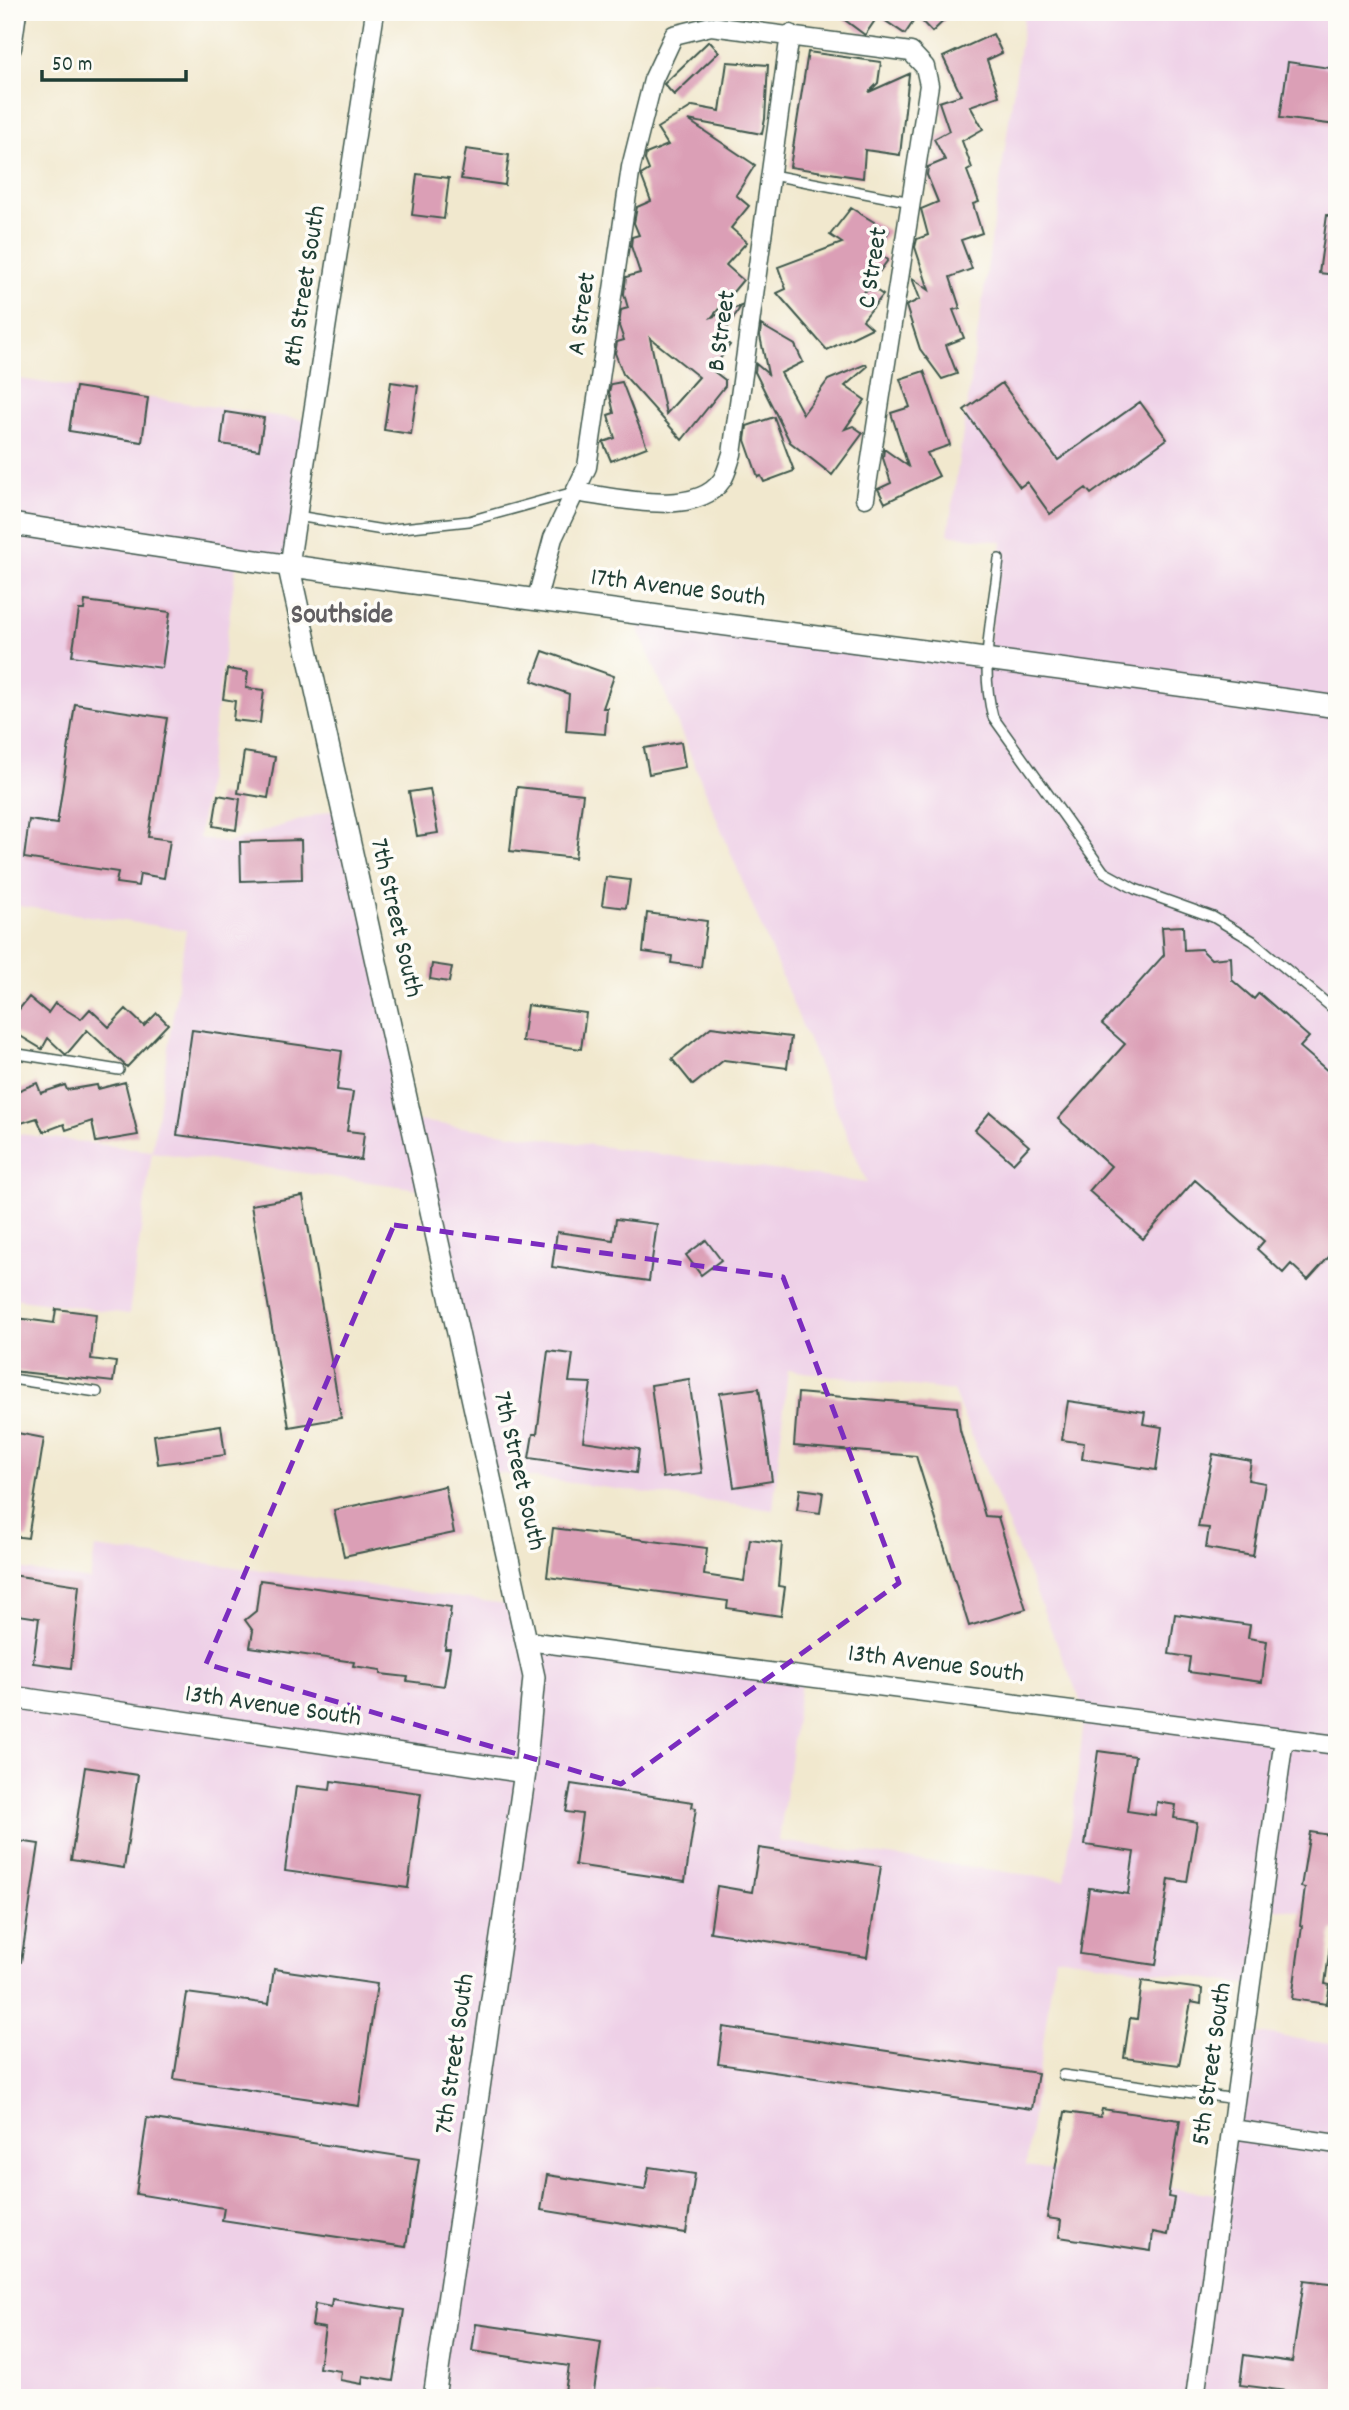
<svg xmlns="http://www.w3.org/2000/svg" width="1349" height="2410" font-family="Dekko,sans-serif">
<rect width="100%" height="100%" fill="#fdfcf7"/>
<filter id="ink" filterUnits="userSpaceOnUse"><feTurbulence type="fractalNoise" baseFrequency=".0143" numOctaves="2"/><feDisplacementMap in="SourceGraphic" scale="14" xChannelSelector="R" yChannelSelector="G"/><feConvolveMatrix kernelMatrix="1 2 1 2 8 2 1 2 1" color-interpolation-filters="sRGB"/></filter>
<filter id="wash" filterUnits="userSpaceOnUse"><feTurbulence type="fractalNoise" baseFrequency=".00686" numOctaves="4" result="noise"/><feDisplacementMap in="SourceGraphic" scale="28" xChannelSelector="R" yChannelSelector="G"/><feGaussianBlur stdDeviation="1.57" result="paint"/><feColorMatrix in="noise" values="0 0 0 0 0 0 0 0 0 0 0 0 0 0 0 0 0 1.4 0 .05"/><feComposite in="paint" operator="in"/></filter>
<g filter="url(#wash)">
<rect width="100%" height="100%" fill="#f1e8ce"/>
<path fill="#eed0e7" d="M1025,12H1337V1917L1262,1907L1250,1985L1055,1957L1026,2166L1222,2195L1245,2031L1337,2045V2398H12V1568L90,1580L95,1548L520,1606L527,1641L802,1676L779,1841L1065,1880L1085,1712L953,1391L788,1370L773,1510L490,1472L427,1190L152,1152L129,1314L12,1298V1133L152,1151L186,930L12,905V378L311,421L289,568L237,560L199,838L227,843L342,807L411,1120L867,1183L631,611L987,657L1002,542L948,534Z"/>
<g id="blocks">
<path fill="#db9fb6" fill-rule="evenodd" d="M834,12H953L932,32L917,16L905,34L878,16L865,35Z
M993,34L1002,53L987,60L999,96L970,106L983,129L962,141L972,168L967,171L979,202L973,204L982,233L961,240L972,269L950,277L960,308L953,310L964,338L946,345L957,374L942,379L920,349L906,306L920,299L912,278L929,290L915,247L917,239L928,235L921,209L938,202L927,175L928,167L945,160L934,139L949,131L939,102L961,95L943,57Z
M709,41L719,52L674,95L664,84Z
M808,52L881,62L878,83L869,92L909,74L900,155L865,150L863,178L790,167Z
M727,62L768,65L765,119L762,134L688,120L755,165L736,195L749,206L731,228L747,242L726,265L743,280L712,317L741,306L721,338L730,345L712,370L725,380V386L682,440L623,374L615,353L617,342L624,340L619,326L621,310L628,308L624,294L626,277L640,273L631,246L632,237L639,235L634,223L637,207L651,201L641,175L649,170L645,160L646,154L668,145L657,128L693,106L720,111ZM650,338L699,377L666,414Z
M1288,62L1337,69V125L1280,118Z
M466,149L509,155L505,185L461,179Z
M417,174L449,178L444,219L412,215Z
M851,208L889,231L876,251L888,260L865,291L873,288L883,295L863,320L872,328L827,350L777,293L786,289L778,267L842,243L830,235Z
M1327,215L1337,216V275L1319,273Z
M761,325L795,345L803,362L781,373L803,414L828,380L866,364L867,367L845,386L865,400L845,429L853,426L863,433L832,475L790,442L755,372L756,364L768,374L760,336Z
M924,371L950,445L927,453L939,476L885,503L878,489L891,483L883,458L884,449L908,466L891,413L910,407L900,379Z
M391,382L418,386L411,434L384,430Z
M622,382L647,447L611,461L603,442L615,438L608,415L614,413L609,392L611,384Z
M1002,383L1058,460L1140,402L1167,439L1091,494L1086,488L1050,514L1027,482L1020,487L964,410Z
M76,387L148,398L142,442L69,431Z
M225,412L264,418L259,450L221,444Z
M774,417L794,471L764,482L761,476L758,477L745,440L747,426Z
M85,601L170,612L162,668L72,656L79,610H84Z
M543,651L614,676L603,708H607L605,734L566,731L569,694L532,681Z
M227,669L248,672L246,688L264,690L260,723L233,720L235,701L223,699Z
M75,704L167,718L148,837L170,840L164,878L140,874L138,886L116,883L118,872L24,858L29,820L57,824Z
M681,742L685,767L649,774L644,748Z
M244,752L275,757L268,798L238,793Z
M517,787L583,794L575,858L510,851Z
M430,789L438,833L417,836L409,792Z
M218,795L240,799L236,830L213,826Z
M301,840L302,879L241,881L240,842Z
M606,877L630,880L626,908L602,905Z
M647,913L707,921L701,967L671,963L672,956L643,952Z
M1183,926L1184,950L1201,949L1211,959L1231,957L1232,980L1254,999L1259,993L1309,1037L1300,1047L1337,1079V1248L1308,1280L1291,1264L1283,1273L1257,1249L1264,1241L1195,1180L1143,1239L1089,1191L1111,1166L1058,1119L1125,1044L1102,1024L1164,955L1162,927Z
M432,964L452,967L449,982L430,979Z
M29,997L48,1013L55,1003L81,1019L90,1009L109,1027L126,1009L144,1026L157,1013L168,1024L127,1067L87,1030L66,1055L48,1038L42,1049L12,1031V1018Z
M527,1005L586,1013L581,1049L522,1041Z
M711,1027L791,1037L787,1068L724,1060L693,1085L672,1059Z
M192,1030L342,1051L337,1090L353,1092L347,1131L364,1133L361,1160L177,1135Z
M125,1082L138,1135L96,1142L92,1121L66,1130L64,1124L43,1132L37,1118L12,1126V1093L37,1083L41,1093L65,1085L67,1090L97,1085L98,1089Z
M990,1112L1029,1146L1013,1163L975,1130Z
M303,1196L341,1418L289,1427L251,1205Z
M616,1219L657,1224L649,1281L552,1267L557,1232L613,1240Z
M706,1240L721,1260L701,1275L686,1255Z
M56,1309L96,1314L91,1359L116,1362L113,1382L12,1371L16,1318L54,1323Z
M548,1351L573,1354L569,1382L591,1383L583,1441L639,1449L636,1473L529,1458L533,1434H537Z
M689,1379L702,1473L663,1478L651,1385Z
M759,1388L772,1481L734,1487L720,1393Z
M798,1393L957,1407L960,1430L985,1516L998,1517L1026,1609L969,1626L916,1456L794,1446Z
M1068,1401L1145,1412L1143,1424L1162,1427L1156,1470L1082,1459L1084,1443L1062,1440Z
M221,1425L225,1455L158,1464L154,1435Z
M12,1432L44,1438L28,1538L12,1536Z
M1213,1454L1251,1461L1248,1480L1265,1483L1253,1556L1206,1548L1209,1528L1198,1527Z
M445,1486L454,1533L344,1556L334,1510Z
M800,1489L823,1492L820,1513L797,1510Z
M553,1528L707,1548L704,1575L744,1581L750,1539L782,1543L778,1586L785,1587L781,1616L727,1608L728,1601L547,1577Z
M12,1575L79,1585L71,1668L33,1663L39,1618L12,1614Z
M260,1580L451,1607L445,1649H450L444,1686L407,1681L408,1677L381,1674V1670L353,1666L354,1662L250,1647L253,1631L245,1620L256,1611Z
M1175,1614L1250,1625L1248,1638L1267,1641L1262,1682L1188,1672L1190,1657L1169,1654Z
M1098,1751L1135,1756L1127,1811L1155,1815L1157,1802L1176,1805L1174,1818L1197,1822L1187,1882L1169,1879L1156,1965L1080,1954L1089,1888L1128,1894L1134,1852L1085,1845Z
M85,1767L138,1775L124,1868L71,1860Z
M331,1781L421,1793L408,1888L285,1871L296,1786L330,1790Z
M571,1784L693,1802L692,1807L696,1808L685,1881L575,1865L582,1814L566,1812Z
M1310,1832L1337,1836V1930H1332L1325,1984L1330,1985L1327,2004L1292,1999L1302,1926L1300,1925L1305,1888L1301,1887Z
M12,1840L39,1844L21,1962L12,1961Z
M759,1848L881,1866L867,1957L710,1932L717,1886L752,1892Z
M274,1969L377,1984L359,2106L174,2079L187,1993L269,2004Z
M1142,1981L1202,1989L1201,2004L1191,2002L1179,2065L1124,2058L1130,2018L1137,2019Z
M723,2027L1038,2073L1032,2109L718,2064Z
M1102,2109L1180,2120L1168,2197L1174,2198L1168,2235L1153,2232L1151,2251L1059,2237L1061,2220L1047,2218L1065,2112L1100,2117Z
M147,2118L419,2159L406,2247L222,2220L224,2208L136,2194Z
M649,2167L695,2174L686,2233L541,2210L547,2175L645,2190Z
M1304,2280L1337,2284V2398H1286L1287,2391L1240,2385L1244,2355L1292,2362Z
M332,2299L404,2310L393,2381L363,2376L362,2384L340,2380L341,2371L319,2368L325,2328L312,2326L315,2304L331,2307Z
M476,2324L601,2342L593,2398H564L569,2366L472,2351Z"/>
</g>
</g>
<g filter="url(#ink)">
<use href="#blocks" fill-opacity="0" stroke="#3e574b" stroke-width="2"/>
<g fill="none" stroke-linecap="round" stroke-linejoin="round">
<defs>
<path id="service" d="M772,175L911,202
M297,516L383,530L469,521L574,492
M999,559C993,611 979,666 993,717L1104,872L1135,889L1213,917L1253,941L1337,1012
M12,1053L119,1070
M12,1379L97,1392
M1063,2075L1236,2099"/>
<path id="minor" d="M12,48L17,12
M575,492C614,497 696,519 722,480C727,473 729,462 732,454L790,34
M289,568L375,12
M537,598L553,538L587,467L631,167L653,80L674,35L711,26L911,52L925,67L929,85L865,498
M527,1641L1337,1745
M1232,2129L1337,2144
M1195,2398L1284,1738"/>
<path id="tertiary" d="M12,524C452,594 896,644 1337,707
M289,568L534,1677L525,1772L434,2398
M12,1697L525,1772"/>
</defs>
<use href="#service" stroke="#3e574b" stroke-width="12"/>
<use href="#minor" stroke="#3e574b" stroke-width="21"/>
<use href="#tertiary" stroke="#3e574b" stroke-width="24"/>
<use href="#service" stroke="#fff" stroke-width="9"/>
<use href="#minor" stroke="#fff" stroke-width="18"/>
<use href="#tertiary" stroke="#fff" stroke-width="21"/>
</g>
</g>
<path fill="none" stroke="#7b2cbf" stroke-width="5" stroke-dasharray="14 9" stroke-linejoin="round" d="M394,1225L783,1277L899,1583L621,1784L206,1664Z"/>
<g text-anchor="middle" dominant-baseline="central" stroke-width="7" stroke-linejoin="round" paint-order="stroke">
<g font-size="26" fill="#1f3d34" stroke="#fdfcf7">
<text transform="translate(874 268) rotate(-81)">C Street</text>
<text transform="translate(306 286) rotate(-81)">8th Street South</text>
<text transform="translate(583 314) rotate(-82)">A Street</text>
<text transform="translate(723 331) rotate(-82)">B Street</text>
<text transform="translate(678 589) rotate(7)">17th Avenue South</text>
<text transform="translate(395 918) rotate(77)">7th Street South</text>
<text transform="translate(518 1471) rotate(77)">7th Street South</text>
<text transform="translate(936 1665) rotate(7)">13th Avenue South</text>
<text transform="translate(273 1707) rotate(8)">13th Avenue South</text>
<text transform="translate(456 2054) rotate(-82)">7th Street South</text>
<text transform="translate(1213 2064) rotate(-82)">5th Street South</text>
</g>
<g font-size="28" font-weight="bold" fill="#615f62" stroke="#fdfcf7">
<text x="342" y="617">Southside</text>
</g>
</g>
<rect width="1349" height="2410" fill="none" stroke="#fdfcf7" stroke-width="42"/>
<path d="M42 70v10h144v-10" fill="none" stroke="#1f3d34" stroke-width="3.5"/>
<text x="52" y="70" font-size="21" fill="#1f3d34" stroke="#fdfcf7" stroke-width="5" paint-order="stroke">50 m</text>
</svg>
